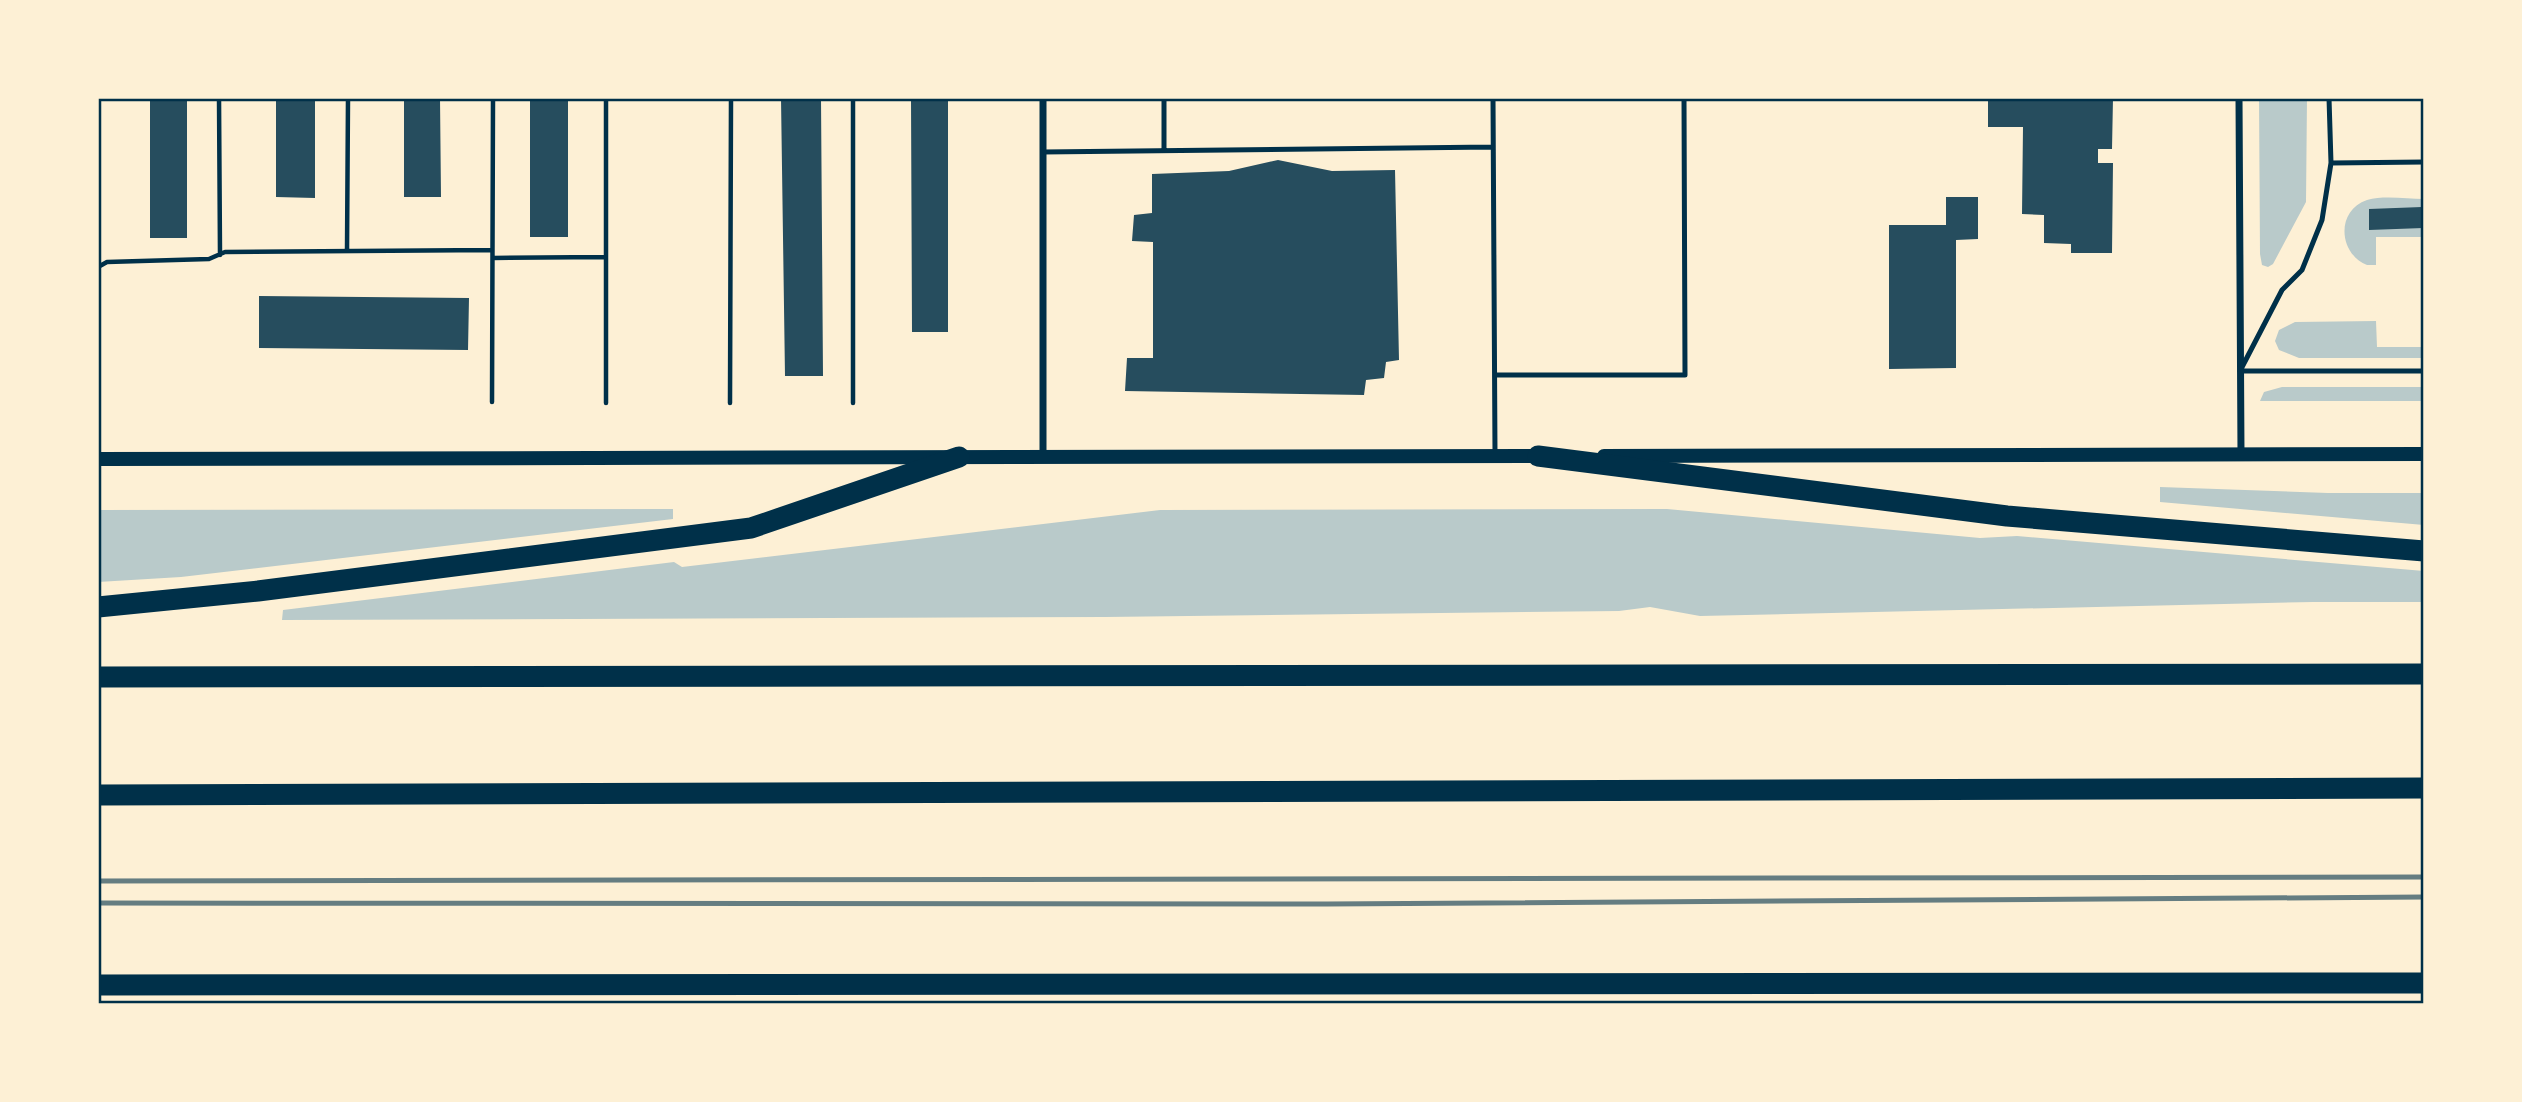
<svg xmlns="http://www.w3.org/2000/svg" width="2522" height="1102" font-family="'Crimson Pro',serif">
<rect width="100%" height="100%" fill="#fdf0d5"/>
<path fill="#b9caca" d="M2259,98H2307L2306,202L2273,264L2268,267L2262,265L2260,254Z
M2424,199V237H2376V265H2367C2339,254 2335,211 2367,200C2384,195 2407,199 2424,199Z
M2376,321L2377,347H2424V358H2299L2279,350L2275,341L2279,330L2295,322Z
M2282,387H2424V401H2260L2264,392Z
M2160,487L2328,493H2424V525L2160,502Z
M673,509V519L181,577L98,582V510Z
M1667,509L1980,538L2017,536L2424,571V602H2313L1700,616L1650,607L1619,611L1105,617L282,620L283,610L674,562L682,567L1160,510Z"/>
<path fill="#264d5e" d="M150,98H187V238H150Z
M276,98H315V198L276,197Z
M404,98H440L441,197H404Z
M530,98H568V237H530Z
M781,98H821L823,376H785Z
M911,98H948V332H912Z
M1988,98H2113L2112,149H2098V163H2113L2112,253H2071V244L2044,243V215L2022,214L2023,127H1988Z
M1278,160L1332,171L1395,170L1399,360L1386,362L1384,378L1366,380L1364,395L1125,391L1127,358H1153V242L1132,241L1134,215L1152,213V174L1229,171Z
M1946,197H1978V239L1956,240V368L1889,369V225H1946Z
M2422,207L2423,228L2369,230V209Z
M259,296L469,298L468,350L259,348Z"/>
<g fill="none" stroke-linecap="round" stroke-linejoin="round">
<path stroke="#003049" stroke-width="4.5" d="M219,98L220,255
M347,251L348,98
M493,258L606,257
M98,267L107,262L209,259L225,252L492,250
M492,402L493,98
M606,403V98
M730,403L731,98
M853,403V98"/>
<path stroke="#003049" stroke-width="5" d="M1164,98V150
M1493,98L1495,453
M2329,98L2331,163L2322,220L2302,270L2282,290L2240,371H2424
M1043,152L1493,147
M2331,163L2424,162
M1495,375H1685L1684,98"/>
<path stroke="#003049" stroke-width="7" d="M1043,98V457
M2239,98L2241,454"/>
<path stroke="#003049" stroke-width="14" d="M1604,456L2424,454
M98,459L1546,456"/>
<path stroke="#003049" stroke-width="21" d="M1538,456L2007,516L2424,551
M98,607L258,591L751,528L959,457
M98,677L2424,674
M98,795L2424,788
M98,985L2424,983"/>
<path stroke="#657d81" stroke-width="5" d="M98,881L2424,877
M98,903L1327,904L2424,897"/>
</g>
<rect width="2522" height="1102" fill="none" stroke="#fdf0d5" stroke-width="200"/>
<rect x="100" y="100" width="2322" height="902" fill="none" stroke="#003049" stroke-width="2.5"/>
</svg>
